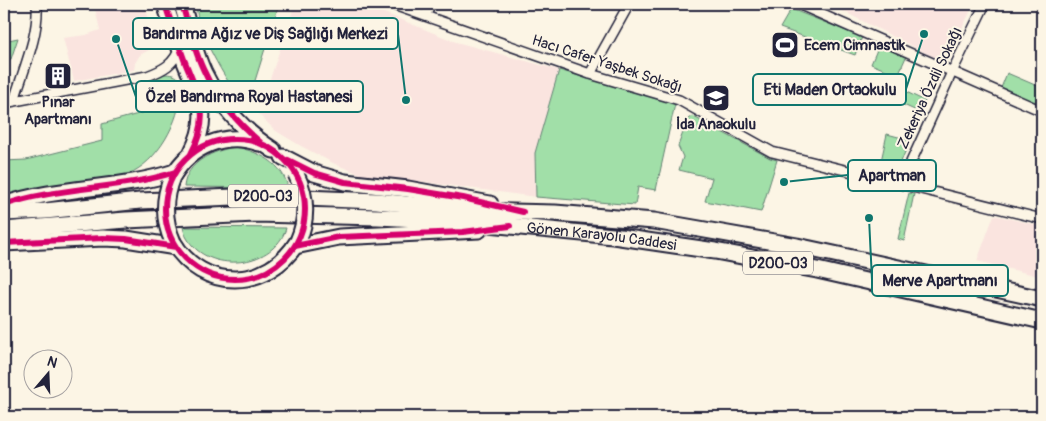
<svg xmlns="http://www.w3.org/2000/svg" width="1046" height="421" font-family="Pangolin,sans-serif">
<rect width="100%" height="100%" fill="#fcf5e5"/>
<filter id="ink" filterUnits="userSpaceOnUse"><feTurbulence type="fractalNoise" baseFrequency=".02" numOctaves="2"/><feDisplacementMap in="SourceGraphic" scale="10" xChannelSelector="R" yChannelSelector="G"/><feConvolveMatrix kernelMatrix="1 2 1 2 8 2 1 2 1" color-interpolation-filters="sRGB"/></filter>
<g filter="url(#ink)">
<path fill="#fae4df" d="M94,4H144L158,45L140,55L135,63L134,70L74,81L63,38L86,35L100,30Z
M295,4H362L456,42L559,70L535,153L536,197L415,181L387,180L362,175L335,164L301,146L276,131L256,112L267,88Z
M829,4H974L945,63Z
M994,215L1042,226V277L977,261Z"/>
<path fill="#a1dfa8" stroke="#628072" d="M197,4H279L248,103H242C228,82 193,28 197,4Z
M791,9L862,37L855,55L780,28Z
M18,38L11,59L4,60V41Z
M879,45L906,57L898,75L871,64Z
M559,70L675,104L656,190L638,187L635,205L536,197L535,153Z
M1007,73L1042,88L1035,103L1001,88Z
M162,74C175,74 182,76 181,90C180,121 158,162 128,174C119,178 101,178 90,180C62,184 31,188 4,198V161L26,160L102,141V124L149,111L150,78Z
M894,86L925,101L919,112L888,98Z
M692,116L770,158L777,160L761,212L705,201L712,178L679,170L683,157L678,146L688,119Z
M887,134L910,140L898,169L894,174L879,170Z
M236,147C259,152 283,163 288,188L184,187C186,162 214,150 236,147Z
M909,193L914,194L904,241L898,239Z
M183,227L286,228C285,232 283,236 281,239C261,269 206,271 187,238C185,235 184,231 183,227Z"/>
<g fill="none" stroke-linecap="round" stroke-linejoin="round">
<defs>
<path id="minor" d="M391,4L590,74L679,100L772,152L1042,219
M798,4L1042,111
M425,16L431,4
M590,74L629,4
M14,101C23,70 39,36 37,4
M4,103L147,76C163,70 175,64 180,47
M901,184L952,72L985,4"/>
<path id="primary" d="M165,4C171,23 178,43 185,62C200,99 211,116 191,154
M182,4C189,27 194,52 204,73C219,104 244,132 273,150
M172,177C190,146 225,131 259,143
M173,242C202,292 268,291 298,241"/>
<g id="trunk">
<path d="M283,157L314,173L345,182L408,189L490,204"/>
<path d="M4,205C59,186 120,190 175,172"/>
<path d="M4,213L45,211L140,201L257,196L377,201L472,211L555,213L654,221L797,246L1042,299"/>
<path id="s1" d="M4,230L126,220L256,214L378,217L458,221L613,236L715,251L817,270L1042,321"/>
<path d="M4,243L103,238L126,239L176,247"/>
<path d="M295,246L339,237L479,230"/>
</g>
</defs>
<use href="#minor" stroke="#22223b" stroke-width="12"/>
<use href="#primary" stroke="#22223b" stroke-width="19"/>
<use href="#trunk" stroke="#22223b" stroke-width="19"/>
<use href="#minor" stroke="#fcf5e5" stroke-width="9"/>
<use href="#primary" stroke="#fcf5e5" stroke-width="15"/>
<use href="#trunk" stroke="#fcf5e5" stroke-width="15"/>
<defs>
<path id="primary-bridge" d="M296,174C307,197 308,218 298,241
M172,177C163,199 163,220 173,242"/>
</defs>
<use href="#primary-bridge" stroke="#22223b" stroke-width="19" stroke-linecap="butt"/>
<use href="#primary-bridge" stroke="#fcf5e5" stroke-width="15"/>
<defs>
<path id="cycleway" d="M165,4C171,23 178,43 185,62C200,99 211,116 191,154
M182,4C189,27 194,52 205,73C217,100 238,123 260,142
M165 209a70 70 0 1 1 140 0a70 70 0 1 1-140 0Z
M288,160L314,173L345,182L408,189L463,198L523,212
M4,205C59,186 120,190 175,172
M4,243L103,238L126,239L176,247
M295,246L339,237L463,232L510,226"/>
</defs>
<use href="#cycleway" stroke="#fcf5e5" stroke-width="9"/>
<use href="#cycleway" stroke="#d6006c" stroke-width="6"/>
</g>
</g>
<defs>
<symbol id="stadium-square" viewBox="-11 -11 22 22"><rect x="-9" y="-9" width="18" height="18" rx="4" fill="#22223b" stroke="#fcf5e5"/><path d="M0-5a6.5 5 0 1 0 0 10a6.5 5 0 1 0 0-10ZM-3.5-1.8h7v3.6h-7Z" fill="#fff"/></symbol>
<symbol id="building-square" viewBox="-11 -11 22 22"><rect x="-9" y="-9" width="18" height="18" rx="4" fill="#22223b" stroke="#fcf5e5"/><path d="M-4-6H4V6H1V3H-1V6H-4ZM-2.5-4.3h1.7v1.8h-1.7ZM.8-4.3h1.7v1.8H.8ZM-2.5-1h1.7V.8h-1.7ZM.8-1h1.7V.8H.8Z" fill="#fff"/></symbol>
<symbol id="school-square" viewBox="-11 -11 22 22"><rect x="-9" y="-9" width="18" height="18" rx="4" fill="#22223b" stroke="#fcf5e5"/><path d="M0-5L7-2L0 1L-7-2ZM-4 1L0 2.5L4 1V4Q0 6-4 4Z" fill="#fff"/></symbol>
</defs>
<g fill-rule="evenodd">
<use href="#stadium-square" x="769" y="29" width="32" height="32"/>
<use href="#building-square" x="42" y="60" width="32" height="32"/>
<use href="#school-square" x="700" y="82" width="32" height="32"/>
</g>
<g text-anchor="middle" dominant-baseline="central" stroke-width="4" stroke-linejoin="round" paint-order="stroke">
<g fill="#fcf5e5" stroke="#63616e" stroke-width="1">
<rect x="228" y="184.5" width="70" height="23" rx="4"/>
<rect x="743" y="251.5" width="70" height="23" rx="4"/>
</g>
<g font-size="14" font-weight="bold" fill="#22223b">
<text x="263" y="196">D200-03</text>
<text x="778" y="263">D200-03</text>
</g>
<g font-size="15" font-weight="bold" fill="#22223b" stroke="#fcf5e5">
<text x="804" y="45" text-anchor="start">Ecem Cimnastik</text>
<text x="58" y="102">Pınar<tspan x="58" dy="17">Apartmanı</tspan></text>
<text x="716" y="124">İda Anaokulu</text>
</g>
<g font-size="15" fill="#22223b" stroke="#fcf5e5">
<text transform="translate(607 64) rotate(18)">Hacı Cafer Yaşbek Sokağı</text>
<text transform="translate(930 88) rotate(-65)">Zekeriya Özdil Sokağı</text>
<text stroke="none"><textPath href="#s1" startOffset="599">Gönen Karayolu Caddesi</textPath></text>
</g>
</g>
<path fill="none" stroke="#0f766e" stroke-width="2" d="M406 100L398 34M924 34L906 89M116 39L136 97M784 182L848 175M869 218L872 280"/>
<g fill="#0f766e" stroke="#fcf5e5" stroke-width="2">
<circle cx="406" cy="100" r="5"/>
<circle cx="924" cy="34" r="5"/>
<circle cx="116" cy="39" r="5"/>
<circle cx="784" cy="182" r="5"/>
<circle cx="869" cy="218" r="5"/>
</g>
<g fill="#fcf5e5" stroke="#0f766e" stroke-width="2">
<rect x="133" y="18" width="265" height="31" rx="5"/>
<rect x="753" y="74" width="153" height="31" rx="5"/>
<rect x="136" y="81" width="227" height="31" rx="5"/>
<rect x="848" y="160" width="88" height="31" rx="5"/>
<rect x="872" y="265" width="136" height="31" rx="5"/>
</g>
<g font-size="16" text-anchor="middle" font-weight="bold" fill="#22223b">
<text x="265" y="39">Bandırma Ağız ve Diş Sağlığı Merkezi</text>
<text x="830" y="95">Eti Maden Ortaokulu</text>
<text x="249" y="102">Özel Bandırma Royal Hastanesi</text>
<text x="892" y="181">Apartman</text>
<text x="940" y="286">Merve Apartmanı</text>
</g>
<rect width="1046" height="421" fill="none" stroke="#fcf5e5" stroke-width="20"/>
<rect x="10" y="10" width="1026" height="401" fill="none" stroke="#22223b" stroke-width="2" filter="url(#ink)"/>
<g transform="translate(48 374) rotate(19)"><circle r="24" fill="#fcf5e5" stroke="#a5a1a1"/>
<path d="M0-4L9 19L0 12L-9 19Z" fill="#22223b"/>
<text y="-8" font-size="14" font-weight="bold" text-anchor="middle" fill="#22223b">N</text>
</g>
</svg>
